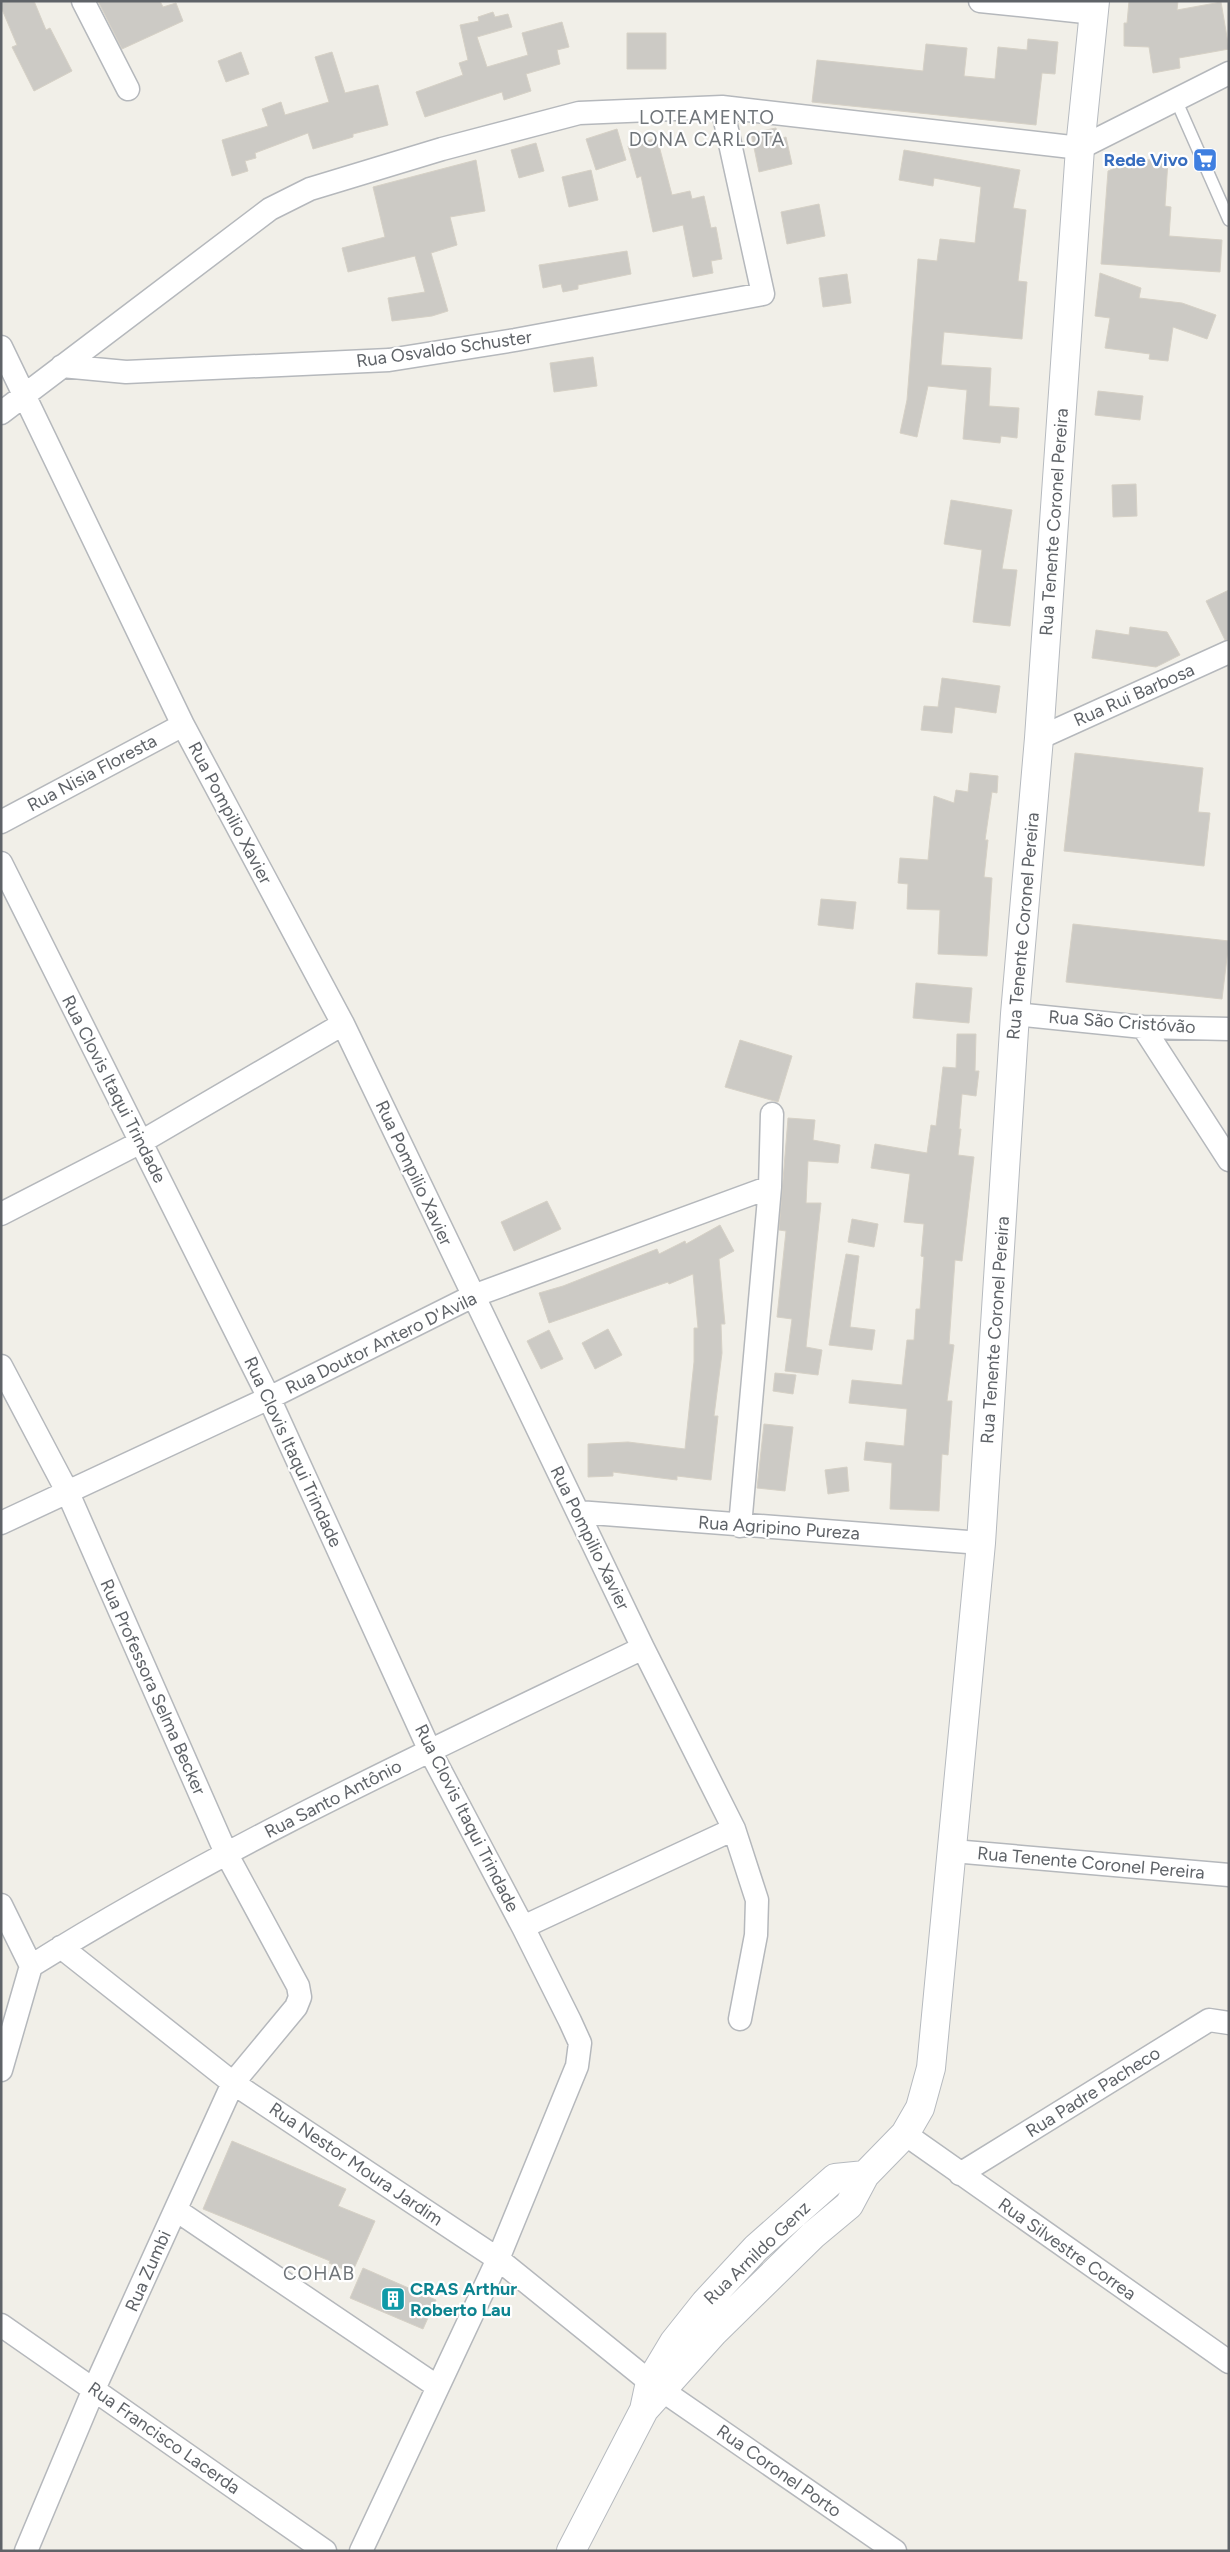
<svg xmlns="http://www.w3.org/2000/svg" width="1230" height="2552" font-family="Figtree,sans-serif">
<rect width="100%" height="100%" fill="#f1efe8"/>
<path fill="#cccac5" stroke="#d6d1c6" d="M1,1H34L46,30L50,28L72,71L34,91L12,47L17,45L1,7Z
M98,1H160L163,7L176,3L183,21L122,49Z
M1129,1H1178L1177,10L1221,2L1229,49L1179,58L1180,68L1153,73L1149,47L1124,46V23H1127Z
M493,12L495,17L508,14L512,27L477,37L487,67L528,55L522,33L562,22L569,47L557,50L560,64L526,74L531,91L504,100L502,92L425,117L416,92L463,75L459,63L468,60L460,25L479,21L478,17Z
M627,33H666V69H627Z
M1028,39L1058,42L1055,74L1042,73L1036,125L812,102L817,60L923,71L926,44L967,48L964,76L995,79L998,47L1027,50Z
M241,52L249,74L226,82L218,61Z
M332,52L345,93L378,85L388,125L353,134V137L313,149L308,133L255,153L256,158L245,161L248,171L232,176L222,140L268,126L262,109L281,102L285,115L329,102L315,57Z
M776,128L778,139L786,137L792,164L759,172L751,133Z
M617,129L626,160L596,170L586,139Z
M657,138L672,195L690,191L692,199L704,196L711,228L716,227L722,259L711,261L713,273L693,277L683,225L653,232L641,176L637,178L628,146Z
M536,143L544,171L519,178L511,150Z
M904,150L1020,170L1013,208L1026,210L1018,281L1027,282L1022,339L944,332L941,365L991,368L989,406L1019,408L1017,438L1001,436L1000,443L963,439L967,390L928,386L917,437L900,433L907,400L918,259L937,261L940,239L975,243L981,187L934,178L933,186L899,180Z
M1135,159L1168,161L1165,206L1171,207L1169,236L1222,240L1220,272L1101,264L1108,171Z
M476,160L485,211L450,217L457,245L431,253L448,311L432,316L392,321L388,298L425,292L415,256L348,272L342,248L385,237L373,187Z
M591,170L598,200L569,207L562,177Z
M819,204L825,236L787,244L781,212Z
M627,251L631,274L578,285V289L563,292L561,284L543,288L539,265Z
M1100,273L1141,288L1139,298L1182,303L1216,315L1207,339L1173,327L1168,361L1149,359L1150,354L1105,348L1110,318L1095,316Z
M847,274L851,303L823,307L819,278Z
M593,357L597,386L554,392L550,363Z
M1098,391L1143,396L1140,420L1095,415Z
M1136,484L1137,516L1113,517L1112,485Z
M951,500L1012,510L1002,569L1017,570L1010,626L973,622L982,550L944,544Z
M1229,590V639L1225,640L1206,601Z
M1130,627L1167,632L1180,655L1156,667L1092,658L1096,630L1129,635Z
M942,678L1000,686L996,713L955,707L952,733L921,730L924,706L938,707Z
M1075,753L1203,768L1198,812L1210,813L1204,866L1064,851Z
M970,773L998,776L997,793L992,792L985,840H988L984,877L992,878L987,956L938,954L940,910L907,909L908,884L898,883L900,858L928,860L934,796L954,803L956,790L968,792Z
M821,899L856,902L853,929L818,925Z
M1073,924L1229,941L1222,999L1066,982Z
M916,983L972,988L969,1023L913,1018Z
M957,1034H976L975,1071H979L976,1096L962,1094L959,1129H961L958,1155L974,1157L962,1261L955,1260L949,1344L954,1345L947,1401H952L948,1455L942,1454L939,1511L890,1509L892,1463L864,1460L866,1442L904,1446L907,1409L849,1403L852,1380L902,1385L907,1340H914L916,1309H920L924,1257L921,1256L924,1224L904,1222L910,1174L871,1168L875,1144L927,1153L931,1125L936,1126L943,1067L956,1068Z
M740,1040L792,1056L778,1102L725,1087Z
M788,1118L815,1120L813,1140L840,1145L838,1163L808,1161L806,1203H821L806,1347L822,1350L818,1375L785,1371L792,1319L777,1317L786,1231L779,1230Z
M547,1201L561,1229L514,1251L501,1222Z
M852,1219L878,1224L874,1247L848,1242Z
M720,1225L734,1251L719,1259L725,1324H721L722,1353L714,1416H718L711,1480L677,1476V1480L613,1472V1476L588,1477V1444L628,1442L685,1449L694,1362V1328H698L693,1274L669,1284L668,1282L549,1323L539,1293L563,1286L657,1249L659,1254L685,1241L686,1244Z
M846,1254L859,1256L850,1327L875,1330L872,1350L829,1345Z
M608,1329L622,1355L595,1369L582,1343Z
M549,1330L563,1359L541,1369L527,1341Z
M775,1373L796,1375L793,1394L773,1391Z
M764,1424L793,1427L785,1491L757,1488Z
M847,1467L849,1491L828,1494L825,1470Z
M232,2141L346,2189L338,2206L375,2221L352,2273L329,2263L330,2261L203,2209Z
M363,2268L436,2300L423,2329L350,2298Z"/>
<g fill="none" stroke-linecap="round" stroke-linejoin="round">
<defs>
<path id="service" d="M1176,100L1229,220"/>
<path id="minor" d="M83,1L128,89
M980,1L1094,13
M1,347L183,725L343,1024L643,1648L734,1829L757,1900L756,1935L740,2019
M62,366L126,372L389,360L515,340L763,294L722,107
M1,413L270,209L310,189L442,149L579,113L722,107L1080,148L1229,73
M1039,738L1229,652
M1,822L183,725
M1,863L269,1398L430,1751L523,1927L570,2021L580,2043L577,2066L498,2259L361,2551
M1015,1014L1143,1027L1229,1029
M1143,1027L1229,1160
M1,1214L141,1142L343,1024
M1,1366L68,1493L226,1853L298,1986L300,1997L296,2007L233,2083L94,2389L26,2551
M578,1512L981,1543
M1,1523L269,1398L473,1296L770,1187
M740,1526L770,1187L772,1114
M953,1851L1229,1875
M1,1905L31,1966
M523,1927L734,1829
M61,1947L233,2083L498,2259L650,2382L895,2551
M31,1966C226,1844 436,1748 643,1648
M1,2070L31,1966
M905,2134L1229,2362
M960,2174L1209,2020L1229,2023
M176,2210L438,2387
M1,2325L325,2551"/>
<path id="secondary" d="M644,2410L714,2332L813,2235L849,2205L865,2175L905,2134L920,2108L931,2068L981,1543L1015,1014L1039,738L1080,148L1095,1
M571,2551L644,2410L650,2382L674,2342L705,2303L756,2248L818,2193L835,2178L865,2175"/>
</defs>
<use href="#service" stroke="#b5b8bc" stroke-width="14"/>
<use href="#minor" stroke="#b5b8bc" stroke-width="25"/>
<use href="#secondary" stroke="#b6babf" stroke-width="30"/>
<use href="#service" stroke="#fff" stroke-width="11"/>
<use href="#minor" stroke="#fff" stroke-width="22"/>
<use href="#secondary" stroke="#fff" stroke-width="28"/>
</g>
<defs>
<symbol id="supermarket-square" viewBox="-11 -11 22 22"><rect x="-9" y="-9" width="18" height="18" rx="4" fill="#3f7fe0" stroke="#fff"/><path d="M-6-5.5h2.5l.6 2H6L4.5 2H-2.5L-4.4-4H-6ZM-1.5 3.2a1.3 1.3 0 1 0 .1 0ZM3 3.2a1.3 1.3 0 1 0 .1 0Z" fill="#fff"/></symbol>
<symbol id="building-square" viewBox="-11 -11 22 22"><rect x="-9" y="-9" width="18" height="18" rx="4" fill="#0f9aa8" stroke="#fff"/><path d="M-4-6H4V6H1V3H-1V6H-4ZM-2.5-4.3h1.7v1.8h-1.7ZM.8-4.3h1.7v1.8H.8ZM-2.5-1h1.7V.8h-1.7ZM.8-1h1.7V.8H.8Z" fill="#fff"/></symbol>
</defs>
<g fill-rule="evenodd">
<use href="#supermarket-square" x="1191" y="146" width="28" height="28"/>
<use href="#building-square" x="379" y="2285" width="28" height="28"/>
</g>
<g text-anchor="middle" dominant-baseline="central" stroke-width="4.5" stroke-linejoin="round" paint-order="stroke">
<g font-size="18" font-weight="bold" fill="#366cbe" stroke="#fff" text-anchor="end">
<text x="1188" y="160">Rede Vivo</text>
</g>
<g font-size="18" fill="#5f6368" stroke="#fff">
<text transform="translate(444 349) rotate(-8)">Rua Osvaldo Schuster</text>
<text transform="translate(1054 522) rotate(-86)">Rua Tenente Coronel Pereira</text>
<text transform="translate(1134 695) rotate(-24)">Rua Rui Barbosa</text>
<text transform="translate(92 773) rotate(-28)">Rua Nisia Floresta</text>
<text transform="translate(230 813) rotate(62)">Rua Pompilio Xavier</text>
<text transform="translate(1023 926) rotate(-85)">Rua Tenente Coronel Pereira</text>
<text transform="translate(1122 1022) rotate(4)">Rua São Cristóvão</text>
<text transform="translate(114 1089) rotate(63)">Rua Clovis Itaqui Trindade</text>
<text transform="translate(414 1173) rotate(65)">Rua Pompilio Xavier</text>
<text transform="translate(995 1330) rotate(-86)">Rua Tenente Coronel Pereira</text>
<text transform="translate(381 1343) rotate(-26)">Rua Doutor Antero D'Avila</text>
<text transform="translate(293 1452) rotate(65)">Rua Clovis Itaqui Trindade</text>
<text transform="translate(779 1528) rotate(4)">Rua Agripino Pureza</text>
<text transform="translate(590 1538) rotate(64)">Rua Pompilio Xavier</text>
<text transform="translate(153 1687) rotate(66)">Rua Professora Selma Becker</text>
<text transform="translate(333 1799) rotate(-27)">Rua Santo Antônio</text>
<text transform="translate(467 1818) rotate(63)">Rua Clovis Itaqui Trindade</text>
<text transform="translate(1091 1863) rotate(5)">Rua Tenente Coronel Pereira</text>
<text transform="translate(1093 2092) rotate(-32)">Rua Padre Pacheco</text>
<text transform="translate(356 2164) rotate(34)">Rua Nestor Moura Jardim</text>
<text transform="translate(1067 2249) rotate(35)">Rua Silvestre Correa</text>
<text transform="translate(757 2253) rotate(-44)">Rua Arnildo Genz</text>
<text transform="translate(148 2271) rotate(-66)">Rua Zumbi</text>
<text transform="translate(164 2438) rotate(35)">Rua Francisco Lacerda</text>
<text transform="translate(779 2471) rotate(35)">Rua Coronel Porto</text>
</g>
<g font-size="18" font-weight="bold" fill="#0d838f" stroke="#fff" text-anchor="start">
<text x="410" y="2289">CRAS Arthur<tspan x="410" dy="21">Roberto Lau</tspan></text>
</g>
<g font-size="19" letter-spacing="1" fill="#70757a" stroke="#fff">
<text x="707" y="117">LOTEAMENTO<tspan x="707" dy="22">DONA CARLOTA</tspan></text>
<text x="319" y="2273">COHAB</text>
</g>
</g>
<rect width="1230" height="2552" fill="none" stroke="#5f6368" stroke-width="5"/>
</svg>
